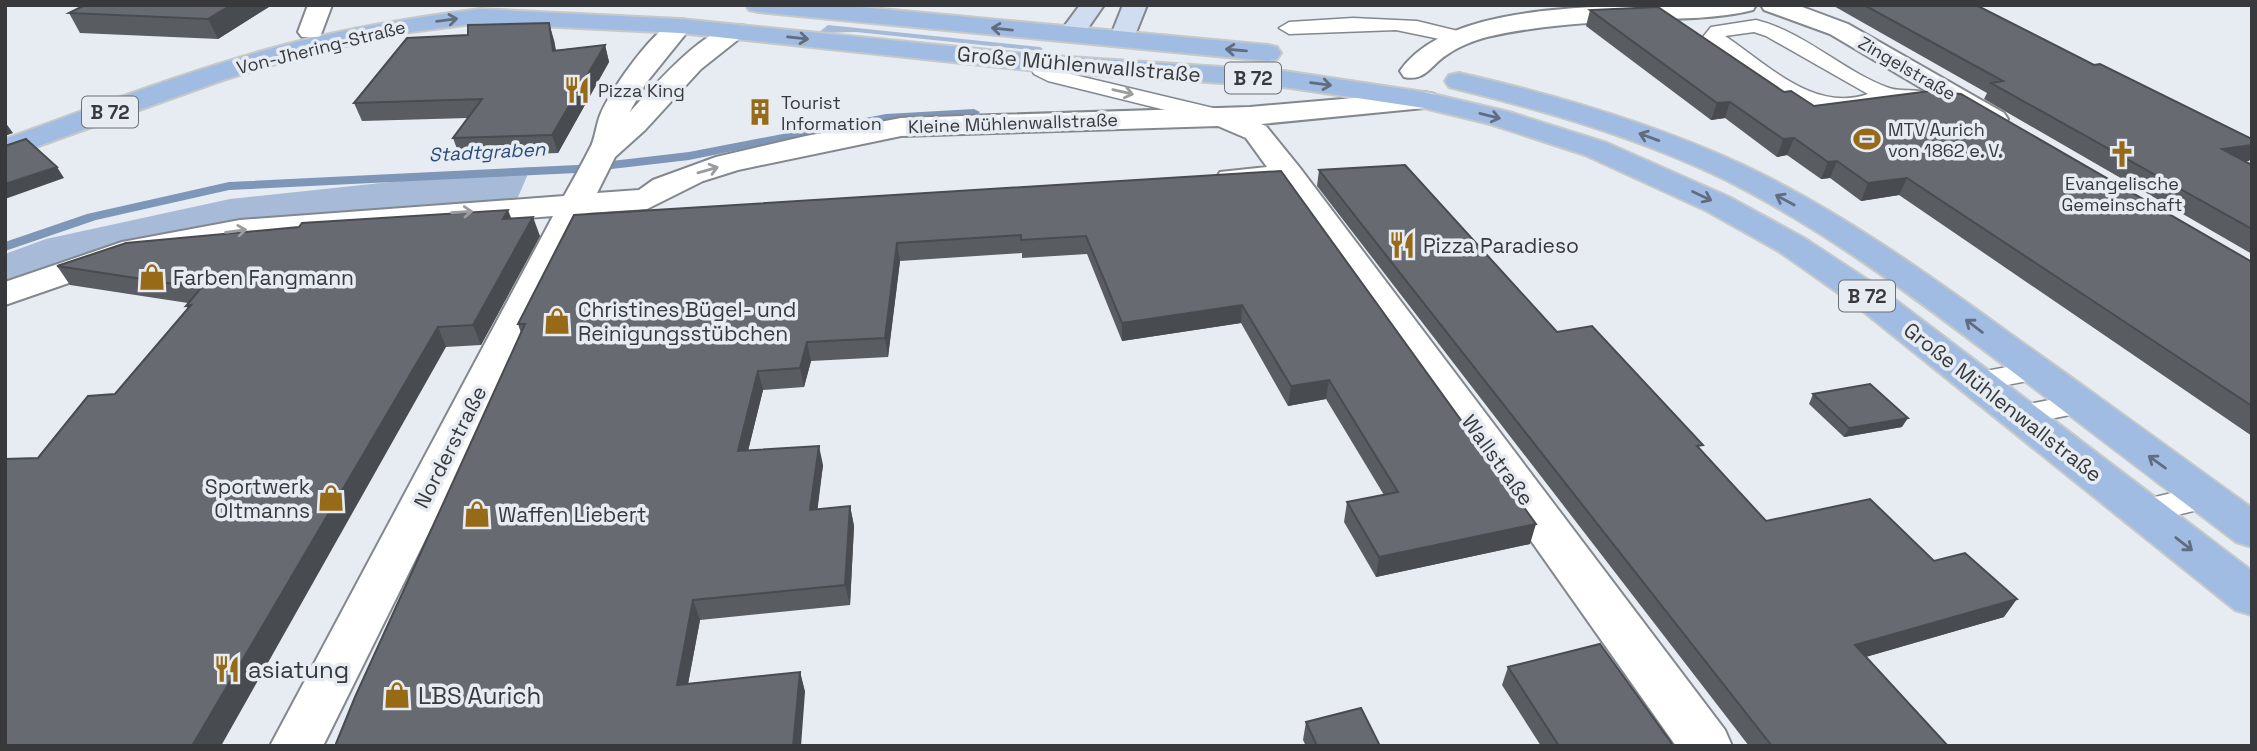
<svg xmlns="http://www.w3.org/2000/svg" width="2257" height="751" font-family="'Space Grotesk',sans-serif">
<rect width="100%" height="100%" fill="#e7ecf3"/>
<path fill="#a7bbd8" d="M828,25L1040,47L1043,49L1039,51L856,32L818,33Z
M531,167L515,204L5,288V254L46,239L230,199Z"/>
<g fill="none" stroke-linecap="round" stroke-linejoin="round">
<path fill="#7e96b8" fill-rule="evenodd" d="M974,109L980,112L978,114L886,120L689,160L577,173L229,190L96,220L5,251V242L87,214L229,182L577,165L689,152L886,114Z"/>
<defs>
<path id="lane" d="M1353,18L1417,21L1466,33L1469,37L1459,43L1396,30L1289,34L1279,28L1289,22Z
M1756,20C1805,32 1842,71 1889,88C1903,93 1931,86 1941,100L1930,106L1887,101L1845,112L1807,107L1797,104L1703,37L1711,27ZM1754,32L1766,36L1868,94C1814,113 1767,64 1725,36Z
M1038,57L1062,72L1230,112L1233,117L1222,124L1048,81L1034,74L1028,63Z
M2033,362L2043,364L2048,371L2043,378L1976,391L1965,389L1961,382L1965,375Z
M2079,394L2090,397L2094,404L2090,411L2020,425L2009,422L2005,415L2009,408Z
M2205,485L2217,489L2222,497L2217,505L2142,524L2130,521L2125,512L2130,503Z"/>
<path id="street" d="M308,5H332L320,37H302L298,32Z
M1643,5H1756L1753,10C1718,19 1681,18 1646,20C1593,22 1539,25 1487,37C1475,40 1458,47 1448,54C1431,64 1426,82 1404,77L1400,71C1443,8 1574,8 1643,5Z
M1761,5H1797L1848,24L2004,113L2008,119L2004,125L1994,128L1984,125L1830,34L1764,10Z
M680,19L689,21L692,26L646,83L629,113C651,90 711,17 745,26L749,31L701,69L645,130L615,157L597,193L639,190L653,180L716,157L806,136L901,118L1250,107L1424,92L1434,94L1438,100L1434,106L1424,108L1261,124L1266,126L1300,168L1725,730L1732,746H1676L1280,185L1231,188L1220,186L1216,179L1220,172L1267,167L1246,138L1218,126L901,136L738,170L703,181L647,209L587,213L323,746H270L553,216L240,240L141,258L5,305V282L122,242L240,220L564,196C573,180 582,164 590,148C595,140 596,124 601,113C612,89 655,25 680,19Z"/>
<path id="secondary" d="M1080,5H1104L1079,41H1061L1057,36Z
M1123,5H1147L1131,45H1113L1109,40Z"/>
<path id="primary" d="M746,5H839L1268,45L1277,47L1281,53L1277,59L1268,61L758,12L749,10Z
M480,9L680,19L1038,55L1284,71L1424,92L1509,112L1607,143L1729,197L1804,238L1880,288L2252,571V615L2235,610L1854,304L1780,252L1707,211L1585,155L1490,124L1424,108L1284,87L1038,71L680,33L480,23L403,33L305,55L223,80L5,158V139C100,105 195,68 292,43C354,27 417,17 480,9Z
M1459,73C1556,95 1654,124 1745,166C1842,212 1929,275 2016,338C2095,394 2173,451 2252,508V547L2236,542C2159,484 2082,425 2005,366C1915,298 1826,230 1724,179C1637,137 1543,110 1449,87L1445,81L1449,75Z"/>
</defs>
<use href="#lane" stroke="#83888e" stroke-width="3"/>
<use href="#street" stroke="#83888e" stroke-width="4"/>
<use href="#secondary" stroke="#83888e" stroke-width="4"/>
<use href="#primary" stroke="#c7c8c8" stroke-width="4"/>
<use href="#lane" fill="#fff" fill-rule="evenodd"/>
<use href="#street" fill="#fff" fill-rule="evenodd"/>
<use href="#secondary" fill="#d0ddf1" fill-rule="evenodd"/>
<use href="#primary" fill="#a0bce3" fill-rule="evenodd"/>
</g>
<path fill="#595c61" d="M272,5L218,39L80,33L69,13Z
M1559,5H1588L1561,7Z
M1832,5H1976L2249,161H2245L2252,165V254L1984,99L1987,93Z
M1590,10L1784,92L1814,106L2252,262V436L1899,195L1861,201L1830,178L1821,179L1787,155L1777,157L1725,118L1711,120L1586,26Z
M554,40L556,50L605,45L609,62L558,153L460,157L453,138L468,118L362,121L354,103Z
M1319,170L1557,332L1701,451L1766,521L1934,561L2004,617L1866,657L1948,746H1749L1317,186Z
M1281,171L1530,544L1376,577L1344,522L1347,502L1384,495L1326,399L1288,406L1241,323L1122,341L1087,254L1022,258V253L900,261L888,357L811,361L804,387L763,390L748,451L823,465L817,509L850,506L854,526L850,605L700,620L688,684L800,672L805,692L335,746L521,333L518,324L574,215Z
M512,218L540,236L481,345L446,347L38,458L115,394L188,309L186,306L188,303L70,285L57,266Z
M1813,394L1902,427L1844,437L1809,404Z
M1508,667L1673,746H1541L1502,685Z
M1306,722L1380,746H1306L1303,740Z"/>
<path fill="#484b4f" d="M231,5H272L218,39L208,19Z
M549,23L554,40L558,68L553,51Z
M605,45L609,62L558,153L552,135Z
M1730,102L1725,118L1711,120L1717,103Z
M5,122L13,133L5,136Z
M1794,138L1787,155L1777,157L1783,139Z
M2252,145V157L2249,161L2211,167L2222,149Z
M1837,161L1830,178L1821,179L1828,162Z
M57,167L64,178L5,199V184Z
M1907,178L1899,195L1861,201L1868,183Z
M508,210L515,228L503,219Z
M533,217L540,236L481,345L473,325Z
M897,243L900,261L888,357L885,338Z
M1242,305L1241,323L1122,341V323Z
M438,327L446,347L221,746H192Z
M807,342L811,361L804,387L800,368Z
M758,371L763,390L743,471L738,451Z
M1329,380L1326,399L1288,406L1291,386Z
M1908,418L1902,427L1844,437L1849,428Z
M819,446L823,465L815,530L810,510Z
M850,506L854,526L850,605L845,585Z
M1536,524L1530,544L1376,577L1379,557Z
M2017,599L2004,617L1844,663L1855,645Z
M693,600L700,620L684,705L677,685Z
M800,672L805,692L801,746H793Z"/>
<path fill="#676b71" stroke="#484b4f" stroke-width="2" d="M85,5H231L208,19L69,13Z
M1864,5H1976L2094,65L2100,64L2252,139V145L2222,149L2252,165V229L1991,83L2003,81Z
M1658,7L1784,92L1791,91L1814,106L1930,91L1961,94L2252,262V406L1907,178L1868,183L1837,161L1828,162L1794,138L1783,139L1730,102L1717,103L1590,10Z
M549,23L553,51L605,45L552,135L453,138L482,99L354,103L407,38L468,35V25Z
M26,139L57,167L5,184V146Z
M1405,165L1557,332L1592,326L1703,445L1697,446L1766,521L1870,499L1934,561L1965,553L2017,599L1855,645L1948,746H1772L1319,170Z
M1281,171L1536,524L1379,557L1347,502L1398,492L1329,380L1291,386L1242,305L1122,323L1086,236L1021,240V235L897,243L885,338L807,342L800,368L758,371L738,451L819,446L810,510L850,506L845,585L693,600L677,685L800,672L793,746H335L355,697L525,324H518L574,215Z
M508,210L503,219L533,217L473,325L438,327L192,746H5V459L38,458L88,396L115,394L191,305L186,306L201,288L57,266L126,243L299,227L302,223Z
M1870,384L1908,418L1849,428L1813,394Z
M1600,644L1670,741L1673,746H1559L1508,667Z
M1361,708L1380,746H1317L1306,722Z"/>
<defs><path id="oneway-shaft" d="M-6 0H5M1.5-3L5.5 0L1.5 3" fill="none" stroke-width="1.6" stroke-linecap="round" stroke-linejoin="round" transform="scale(1.75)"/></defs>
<g stroke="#616d7f">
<use href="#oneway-shaft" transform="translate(447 20) rotate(-7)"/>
<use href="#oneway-shaft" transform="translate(1002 29) rotate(-174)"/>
<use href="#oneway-shaft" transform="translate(798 38) rotate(6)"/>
<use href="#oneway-shaft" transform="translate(1236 50) rotate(-175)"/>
<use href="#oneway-shaft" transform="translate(1321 84) rotate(7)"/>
<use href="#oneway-shaft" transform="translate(1490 116) rotate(14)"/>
<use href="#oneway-shaft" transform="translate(1649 137) rotate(-160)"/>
<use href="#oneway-shaft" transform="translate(1702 196) rotate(25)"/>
<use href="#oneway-shaft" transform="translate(1785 200) rotate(-152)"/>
<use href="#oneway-shaft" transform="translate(1974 326) rotate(-143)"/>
<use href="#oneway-shaft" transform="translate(2157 462) rotate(-144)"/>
<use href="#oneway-shaft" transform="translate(2184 544) rotate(38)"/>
</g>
<g stroke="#9b9c9e">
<use href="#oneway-shaft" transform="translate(1123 92) rotate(13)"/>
<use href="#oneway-shaft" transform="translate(708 170) rotate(-16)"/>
<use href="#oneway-shaft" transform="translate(462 212) rotate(-4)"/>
<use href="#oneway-shaft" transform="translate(236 231) rotate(-8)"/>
</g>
<defs>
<symbol id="restaurant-bare" viewBox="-9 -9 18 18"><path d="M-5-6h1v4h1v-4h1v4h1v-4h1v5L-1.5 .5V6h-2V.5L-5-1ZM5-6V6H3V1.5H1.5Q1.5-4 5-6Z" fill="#966a17" stroke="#e7ecf3" stroke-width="2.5" paint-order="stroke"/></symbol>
<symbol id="building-bare" viewBox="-9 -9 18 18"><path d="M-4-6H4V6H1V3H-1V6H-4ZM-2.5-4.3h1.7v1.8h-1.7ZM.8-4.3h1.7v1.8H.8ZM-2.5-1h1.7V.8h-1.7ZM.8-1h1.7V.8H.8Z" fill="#966a17" stroke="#e7ecf3" stroke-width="2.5" paint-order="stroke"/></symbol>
<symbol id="stadium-bare" viewBox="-9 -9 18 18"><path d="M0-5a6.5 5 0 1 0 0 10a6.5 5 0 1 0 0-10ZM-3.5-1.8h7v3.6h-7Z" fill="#966a17" stroke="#e7ecf3" stroke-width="2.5" paint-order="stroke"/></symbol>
<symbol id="church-bare" viewBox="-9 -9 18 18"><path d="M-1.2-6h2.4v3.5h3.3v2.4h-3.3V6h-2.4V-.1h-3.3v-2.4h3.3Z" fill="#966a17" stroke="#e7ecf3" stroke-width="2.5" paint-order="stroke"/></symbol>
<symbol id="shop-bare" viewBox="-9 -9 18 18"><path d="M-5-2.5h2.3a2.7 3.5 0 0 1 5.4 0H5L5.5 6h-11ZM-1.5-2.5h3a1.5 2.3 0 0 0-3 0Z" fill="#966a17" stroke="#e7ecf3" stroke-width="2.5" paint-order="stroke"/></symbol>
</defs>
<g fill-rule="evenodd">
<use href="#restaurant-bare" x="558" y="71" width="38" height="38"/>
<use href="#building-bare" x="741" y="93" width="38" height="38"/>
<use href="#stadium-bare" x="1848" y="120" width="38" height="38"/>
<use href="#church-bare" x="2103" y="135" width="38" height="38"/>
<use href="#restaurant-bare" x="1383" y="226" width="38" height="38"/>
<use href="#shop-bare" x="133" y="258" width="38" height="38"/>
<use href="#shop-bare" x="538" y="302" width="38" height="38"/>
<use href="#shop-bare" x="312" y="479" width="38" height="38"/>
<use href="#shop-bare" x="458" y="495" width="38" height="38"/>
<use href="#restaurant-bare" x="208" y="650" width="38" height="38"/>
<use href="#shop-bare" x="378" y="676" width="38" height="38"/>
</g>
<g text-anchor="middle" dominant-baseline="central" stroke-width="7" stroke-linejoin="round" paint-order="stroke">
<g font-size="18" fill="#37393c" stroke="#e7ecf3">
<text transform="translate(321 47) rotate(-14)">Von-Jhering-Straße</text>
<text transform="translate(1907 68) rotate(30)">Zingelstraße</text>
<text transform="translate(1013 123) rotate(-2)">Kleine Mühlenwallstraße</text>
</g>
<g font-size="18" fill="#37393c" stroke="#e7ecf3" text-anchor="start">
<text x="598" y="90">Pizza King</text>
<text x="781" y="102">Tourist<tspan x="781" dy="21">Information</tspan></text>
<text x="1888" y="129">MTV Aurich<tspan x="1888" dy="21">von 1862 e. V.</tspan></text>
<text x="2122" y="183" text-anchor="middle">Evangelische<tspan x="2122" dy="21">Gemeinschaft</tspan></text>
</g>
<g fill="#e7ecf3" stroke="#6c6f73" stroke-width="2">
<rect x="1225" y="62.5" width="56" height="31" rx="5"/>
<rect x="82" y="96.5" width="56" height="31" rx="5"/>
<rect x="1839" y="280.5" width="56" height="31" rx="5"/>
</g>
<g font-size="19" font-weight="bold" fill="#37393c">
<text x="1253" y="78">B 72</text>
<text x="110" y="112">B 72</text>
<text x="1867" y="296">B 72</text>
</g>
<g font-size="19" font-style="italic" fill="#2b4c7a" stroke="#e7ecf3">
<text transform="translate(487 152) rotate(-3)">Stadtgraben</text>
</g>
<g font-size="21" fill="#37393c" stroke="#e7ecf3">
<text transform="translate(1079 64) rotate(5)">Große Mühlenwallstraße</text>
<text transform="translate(2003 402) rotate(38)">Große Mühlenwallstraße</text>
<text transform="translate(450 447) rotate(-63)">Norderstraße</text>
<text transform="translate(1498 460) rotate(54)">Wallstraße</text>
</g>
<g font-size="21" fill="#37393c" stroke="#e7ecf3" text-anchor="start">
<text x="1423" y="245">Pizza Paradieso</text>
<text x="173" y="277">Farben Fangmann</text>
<text x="578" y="309">Christines Bügel- und<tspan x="578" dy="24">Reinigungsstübchen</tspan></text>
<text x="310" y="486" text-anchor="end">Sportwerk<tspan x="310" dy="24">Oltmanns</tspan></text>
<text x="498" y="514">Waffen Liebert</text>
</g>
<g font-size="24" fill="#37393c" stroke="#e7ecf3" text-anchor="start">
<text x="248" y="669">asiatung</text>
<text x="418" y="695">LBS Aurich</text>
</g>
</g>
<rect width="2257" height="751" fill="none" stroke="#37393c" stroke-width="14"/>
</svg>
